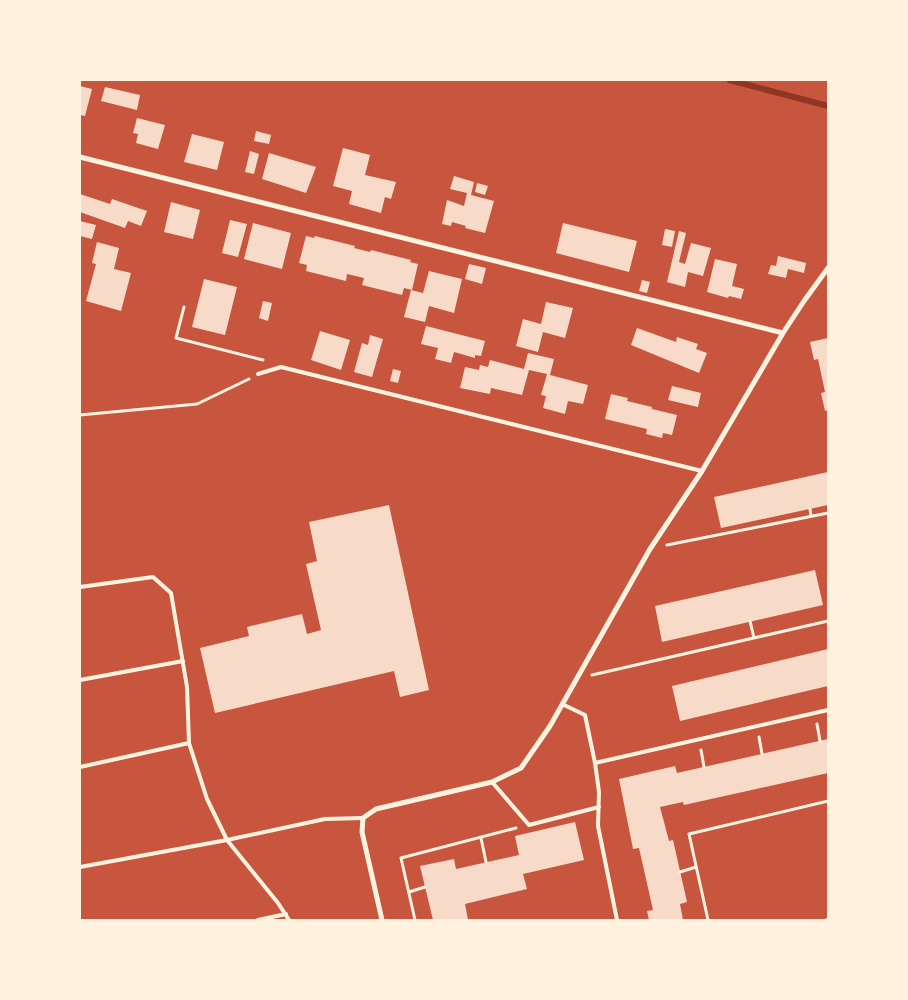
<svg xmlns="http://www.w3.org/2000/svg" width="908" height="1000" font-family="'Work Sans',sans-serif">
<rect width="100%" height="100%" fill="#c8553d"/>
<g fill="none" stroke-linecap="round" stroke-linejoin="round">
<path stroke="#8f3625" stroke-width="6" d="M729,80L828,106"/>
</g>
<path fill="#f7dbc8" d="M80,86L92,89L85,116L80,115Z
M105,87L140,95L137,110L101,101Z
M137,118L165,125L158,149L136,143L138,134L133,133Z
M256,131L271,135L269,144L254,141Z
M192,134L224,142L217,170L184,162Z
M343,148L370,155L365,175L396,182L391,199L385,197L381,213L349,204L352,191L333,186Z
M250,151L259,154L254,174L245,172Z
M269,153L316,167L306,193L262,179Z
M454,176L474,182L471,195L494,201L485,233L465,228L466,226L452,222L451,226L442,224L447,200L464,206L467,193L450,189Z
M477,183L488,186L485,195L475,192Z
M80,194L110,204L112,199L147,211L141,226L128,221L125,228L80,212Z
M171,202L200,210L193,239L164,232Z
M230,220L247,224L238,257L222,253Z
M80,221L96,225L92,239L80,236Z
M253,223L291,233L282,269L244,259Z
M563,223L637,241L629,272L556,253Z
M665,229L675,231L672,247L662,245Z
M679,231L686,233L679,262L685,264L691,243L711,248L703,276L688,272L685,287L667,282Z
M306,236L314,238L315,236L355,246L354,248L370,252L371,250L411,260L410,262L418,264L412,290L404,288L402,295L362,285L364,278L347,274L346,281L306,271L307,265L299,263Z
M97,242L119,248L114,269L131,273L121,311L86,301L96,264L92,263Z
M778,256L806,263L804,273L788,269L786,278L768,274L771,265L776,266Z
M715,259L737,264L732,286L744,289L741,299L729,296L728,298L707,292Z
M469,264L486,268L482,284L465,279Z
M429,271L462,279L454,313L429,306L425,322L404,317L411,290L423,293Z
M204,279L237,287L225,335L192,327Z
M642,280L650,282L647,293L639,291Z
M263,301L272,303L268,321L259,318Z
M546,302L573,308L565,338L543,332L538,352L516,346L523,319L541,324Z
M426,326L485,341L481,356L475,355V358L454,352L451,363L435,359L438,348L421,344Z
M637,328L676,342L677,337L698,344L696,349L707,353L699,373L631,345Z
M320,331L350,340L341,370L311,360Z
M370,335L383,339L372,377L354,372L362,343L368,345Z
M828,338V410L825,411L821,393L825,392L818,359L814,360L810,342Z
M528,353L554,359L550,375L588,385L583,404L568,401L565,414L543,408L546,396L541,395L547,374L529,370L522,395L491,388L490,394L460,388L465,367L479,370L480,365L488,367L490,360L524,369Z
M393,369L401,371L398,383L390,381Z
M672,386L701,393L698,407L668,400Z
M611,394L628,398L627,401L652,407V409L677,415L672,435L663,433L662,438L646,434L647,429L605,419Z
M828,472V505L721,528L714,497Z
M389,505L429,690L400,697L394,671L215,713L200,648L249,636L247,627L302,614L307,634L321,630L306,564L317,561L309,522Z
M815,570L823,605L662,642L655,606Z
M828,649V686L680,721L672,686Z
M828,739V773L684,805L683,802L660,807L669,841L673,840L687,902L680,904L683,920H649L647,911L653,910L639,848L633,849L619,779L675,766L677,773Z
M575,822L584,860L523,874L527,889L465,904L468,920H433L420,866L454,859L456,869L519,855L515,836Z"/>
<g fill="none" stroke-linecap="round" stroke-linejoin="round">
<path stroke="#fff3e0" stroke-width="3" d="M184,307L176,338L263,360
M80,415L197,404L249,379
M810,509L811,516
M667,545L828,513
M750,621L754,638
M592,675L828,621
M817,724L820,741
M759,737L762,754
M701,750L704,767
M481,838L486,862
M680,872L696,867
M409,892L425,887
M415,920L401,858L516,828
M708,920L689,834L828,801
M826,920L828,919"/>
<path stroke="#fff3e0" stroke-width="4" d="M258,374L281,367L702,471
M80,587L153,577L171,593L187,687L189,743L207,799L227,840L278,903L289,920
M80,680L183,661
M562,704L585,715L595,763
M80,767L189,743
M492,782L529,825L599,807
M80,867L227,840L325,819L363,818
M258,920L286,914
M617,920L598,826L599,792L595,763L828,710"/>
<path stroke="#fff3e0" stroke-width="5" d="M80,157L783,333
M382,920L362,832L363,818L376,809L492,782L521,768L550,726L650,549L702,471L783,333L804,301L828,268"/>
</g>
<rect width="908" height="1000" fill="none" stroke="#fff3e0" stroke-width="162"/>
</svg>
